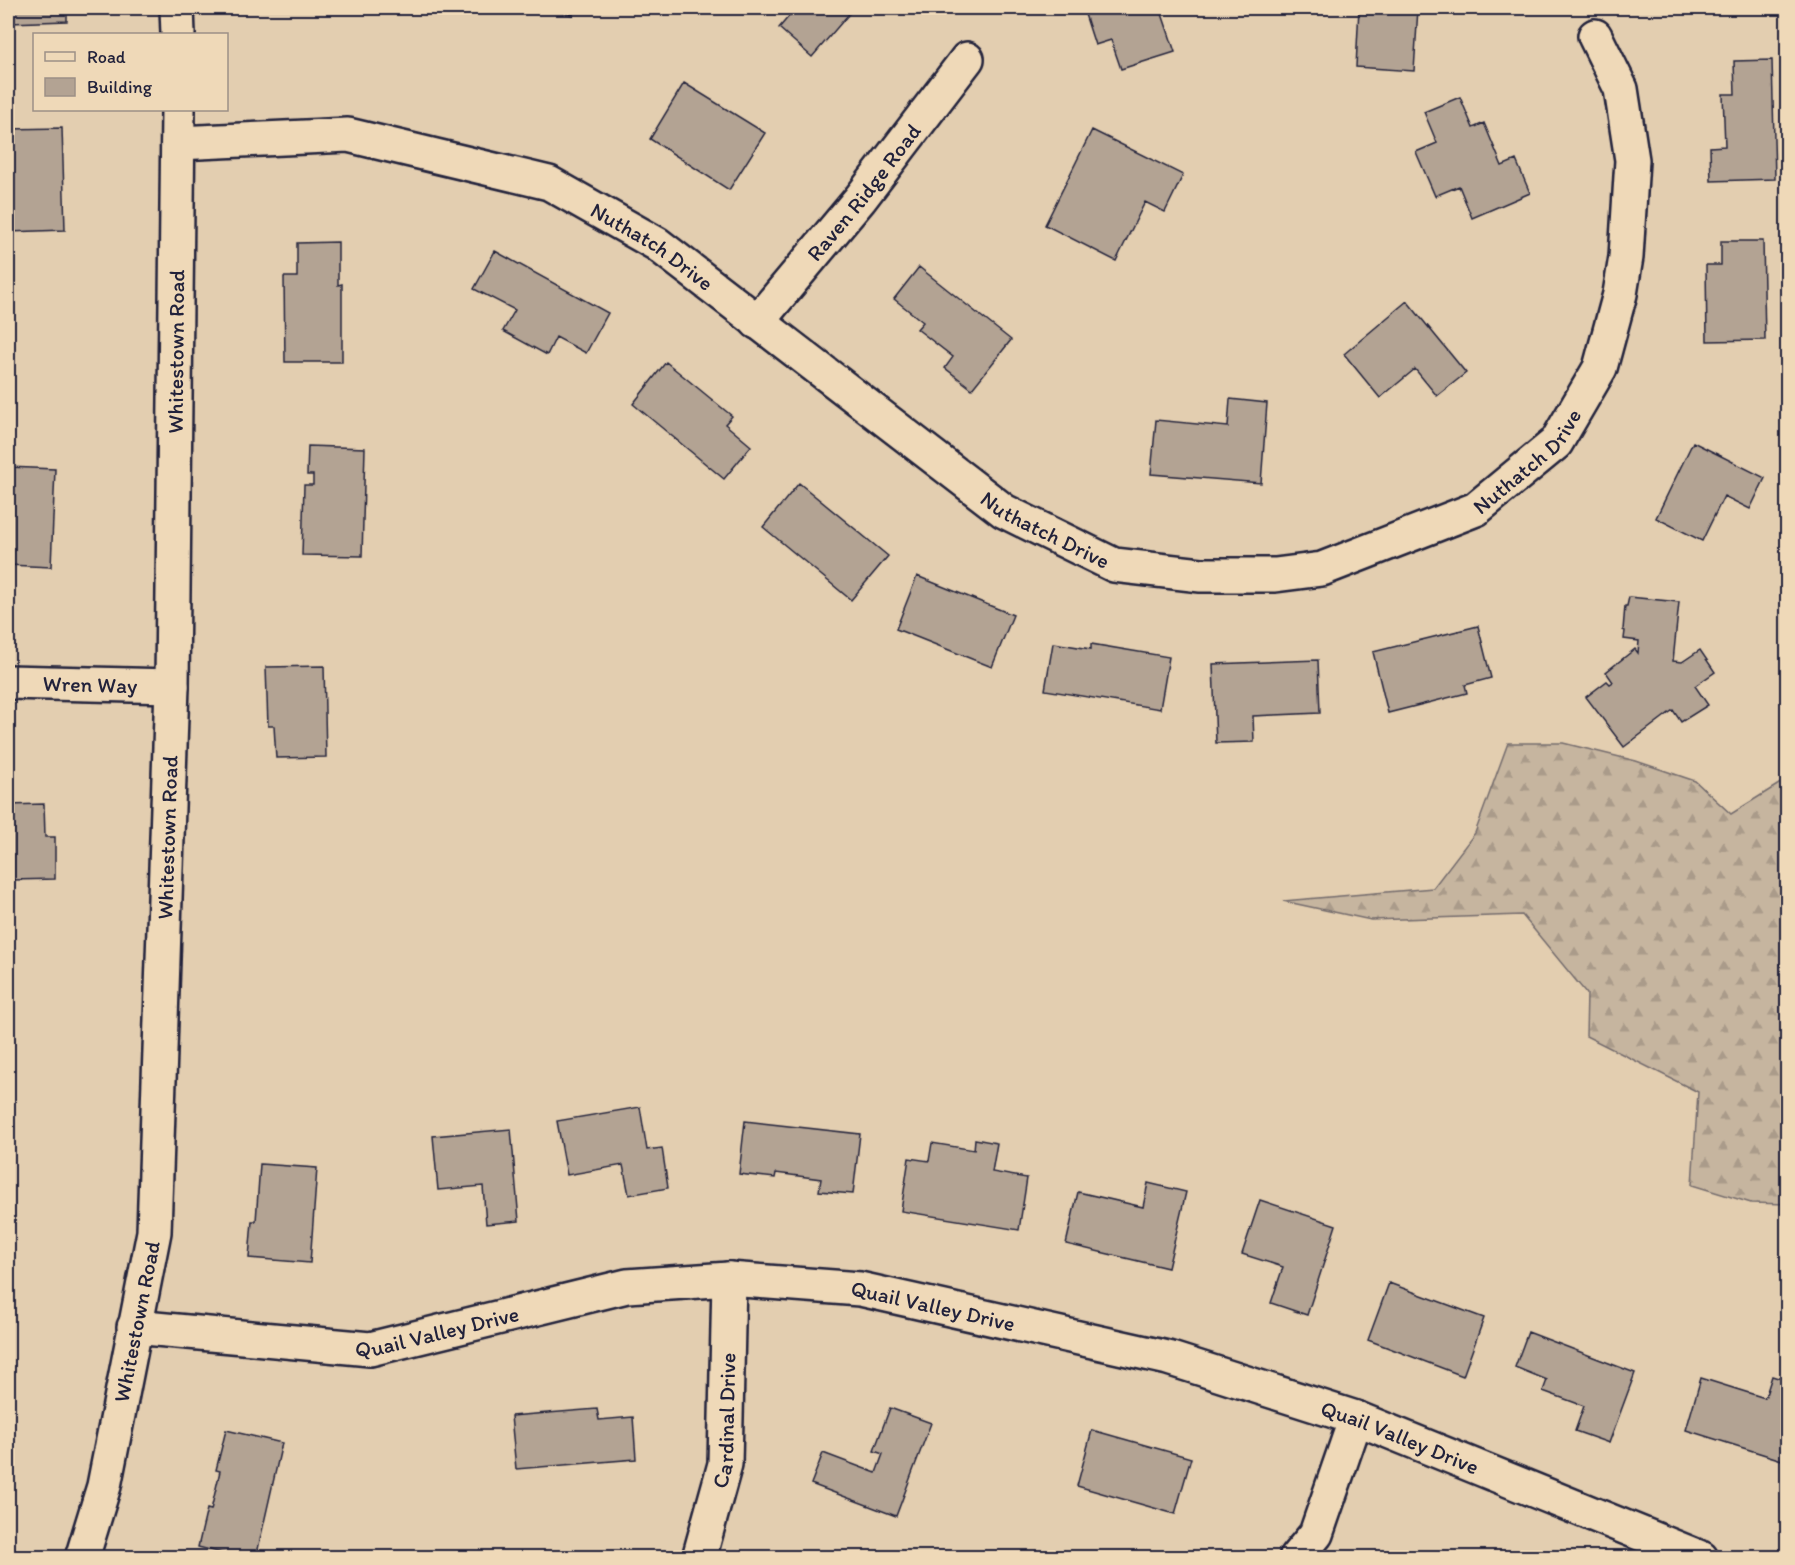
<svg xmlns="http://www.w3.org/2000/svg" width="1795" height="1565" font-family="Itim,sans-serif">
<defs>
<pattern id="forest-firs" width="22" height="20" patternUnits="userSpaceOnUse" patternTransform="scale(1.5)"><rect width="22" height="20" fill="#c6b59f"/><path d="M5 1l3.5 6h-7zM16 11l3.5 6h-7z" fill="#aa9b8a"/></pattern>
</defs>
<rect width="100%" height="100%" fill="#e3ceb0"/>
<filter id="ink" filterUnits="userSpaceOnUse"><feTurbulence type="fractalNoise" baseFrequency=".0167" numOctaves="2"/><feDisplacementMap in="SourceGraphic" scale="12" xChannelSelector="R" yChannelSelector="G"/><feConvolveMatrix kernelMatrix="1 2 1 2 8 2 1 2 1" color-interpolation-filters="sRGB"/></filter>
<g filter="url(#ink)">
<path fill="url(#forest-firs)" stroke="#746c6d" stroke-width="1.5" d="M1508,743H1563L1636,761L1695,781L1731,814L1787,779V1204L1751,1203L1692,1185L1698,1092L1586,1036L1587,994L1522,915L1371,920L1283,901L1433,888L1475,833Z"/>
<path fill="#b3a393" stroke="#22223b" stroke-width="1.5" d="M9,8H67V21L10,23Z
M544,8H574L573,15Z
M796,8H854L812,57L779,28Z
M1083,8H1160L1175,52L1121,69L1111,40L1095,45Z
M1359,8H1418L1414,71L1356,67Z
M1772,60L1775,179L1711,181L1710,147L1725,146L1723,94H1735L1734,61Z
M684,83L765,133L729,190L650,139Z
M1460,97L1473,128L1484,123L1502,166L1516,160L1530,193L1472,218L1459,186L1435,196L1416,152L1437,143L1424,112Z
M62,128L65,230L8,232V129Z
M1092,130L1183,175L1165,212L1145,202L1116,261L1045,225Z
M1721,241H1763L1765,340L1707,341L1706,265H1721Z
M338,242V285L342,284V362H285L284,277H297V243Z
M495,251L608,313L586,353L556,337L547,355L503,331L515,310L474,289Z
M919,267L1011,340L972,389L945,368L953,357L917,329L923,322L894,299Z
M1407,301L1466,373L1437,396L1415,369L1380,398L1344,354Z
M666,362L732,416L725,424L751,446L724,479L633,404Z
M1230,399L1267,403L1261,483L1151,474L1156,420L1228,427Z
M1693,442L1765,478L1750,509L1724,496L1702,541L1656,518Z
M308,446L365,448L362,556L302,555L304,485H313V475H307Z
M8,467L55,469L51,567L8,565Z
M799,483L888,556L851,600L763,527Z
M917,576L1013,615L992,667L896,629Z
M1629,597L1679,602L1673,661L1682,662L1700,650L1715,672L1695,686L1708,705L1681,722L1673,710L1624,747L1586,697L1607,681L1610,684L1613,682L1606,672L1635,649L1638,653L1639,641L1624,639L1625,631L1623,630L1625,606H1627Z
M1478,626L1491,678L1465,685L1467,693L1388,713L1373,652Z
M1053,643L1091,649V644L1169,657L1160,709L1045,690Z
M1318,660L1320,713L1253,716L1254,742L1216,743L1213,664Z
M324,666L326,757L276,758L274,726H268L266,667Z
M8,801V805L44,804L45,837H55V879L12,880L11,841H8Z
M640,1107L647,1150L662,1148L668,1188L629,1195L623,1165L567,1175L557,1121Z
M745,1121L860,1134L853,1194L819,1191L821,1179L776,1173L775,1178L739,1174Z
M511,1129L519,1221L486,1224L483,1186L438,1190L433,1136Z
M975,1139L997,1143L992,1172L1027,1178L1019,1230L901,1211L909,1158L929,1161L932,1143L974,1150Z
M260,1164L317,1168L310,1263L249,1258L252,1221H256Z
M1148,1183L1186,1192L1168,1268L1066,1244L1078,1192L1143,1207Z
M1260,1200L1336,1225L1307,1315L1271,1303L1283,1267L1242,1254Z
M1389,1283L1484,1318L1463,1376L1368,1340Z
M1528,1332L1635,1373L1609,1443L1575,1431L1584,1406L1543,1391L1547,1380L1515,1367Z
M1772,1376L1788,1381V1454L1785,1461L1686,1430L1701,1378L1765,1398Z
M890,1408L931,1423L896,1516L811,1484L823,1453L876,1473L883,1454L874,1451Z
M597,1409L599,1420L633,1417L636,1459L516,1469L511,1416Z
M226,1430L282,1443L256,1558H242L198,1547L207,1509L211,1510L220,1471L216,1470Z
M1092,1430L1191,1458L1175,1514L1077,1486Z"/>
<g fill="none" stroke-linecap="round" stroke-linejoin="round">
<defs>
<g id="street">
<path id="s1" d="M178,143L348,135L549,183L657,244L1004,511L1114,565L1201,575H1275L1322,569L1476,509L1556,443L1600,368L1620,294L1626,257L1632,160L1621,89L1595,36"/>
<path id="s2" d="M757,322L860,199L967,59"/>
<path id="s3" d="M8,682L172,686"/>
<path id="s4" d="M134,1327L370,1349L627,1286L729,1279L860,1289L1168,1358L1356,1418L1701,1558"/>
<path id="s5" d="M699,1558L725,1464L729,1279"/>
<path d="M1296,1558L1316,1534L1356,1418"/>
</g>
<g id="secondary">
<path d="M177,8L178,34"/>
<path id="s6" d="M82,1558L104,1486L154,1232L172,686L178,110"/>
</g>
</defs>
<use href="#street" stroke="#22223b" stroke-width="38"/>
<use href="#secondary" stroke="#22223b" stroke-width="38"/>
<use href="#street" stroke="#efd9b8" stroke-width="33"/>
<use href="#secondary" stroke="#efd9b8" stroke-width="33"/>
</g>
</g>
<g text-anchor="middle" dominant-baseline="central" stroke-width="6" stroke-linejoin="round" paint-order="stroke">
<g font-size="22" fill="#22223b" stroke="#efd9b8">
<text stroke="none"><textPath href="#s2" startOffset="168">Raven Ridge Road</textPath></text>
<text stroke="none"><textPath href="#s1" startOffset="498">Nuthatch Drive</textPath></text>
<text stroke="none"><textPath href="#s6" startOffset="1215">Whitestown Road</textPath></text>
<text stroke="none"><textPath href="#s1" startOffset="1506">Nuthatch Drive</textPath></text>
<text stroke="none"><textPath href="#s1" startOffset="984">Nuthatch Drive</textPath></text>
<text stroke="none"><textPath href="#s3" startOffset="82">Wren Way</textPath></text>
<text stroke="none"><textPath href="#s6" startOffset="729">Whitestown Road</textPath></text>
<text stroke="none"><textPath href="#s4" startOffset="810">Quail Valley Drive</textPath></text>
<text stroke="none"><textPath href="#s6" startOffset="243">Whitestown Road</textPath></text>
<text stroke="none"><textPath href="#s4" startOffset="306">Quail Valley Drive</textPath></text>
<text stroke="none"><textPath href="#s5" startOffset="141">Cardinal Drive</textPath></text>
<text stroke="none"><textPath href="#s4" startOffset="1296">Quail Valley Drive</textPath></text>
</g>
</g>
<rect width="1795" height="1565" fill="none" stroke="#efd9b8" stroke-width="30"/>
<rect x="15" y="15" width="1765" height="1535" fill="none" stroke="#22223b" stroke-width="2" filter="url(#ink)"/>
<rect x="33" y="33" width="195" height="78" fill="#efd9b8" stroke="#9d9086" stroke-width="1.5"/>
<rect x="45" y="52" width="30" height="9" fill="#efd9b8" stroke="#9d9086" stroke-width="1.5"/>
<text x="87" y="63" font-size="18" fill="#22223b">Road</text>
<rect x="45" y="78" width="30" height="18" fill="#b3a393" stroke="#9d9086" stroke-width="1.5"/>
<text x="87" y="93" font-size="18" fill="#22223b">Building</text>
</svg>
